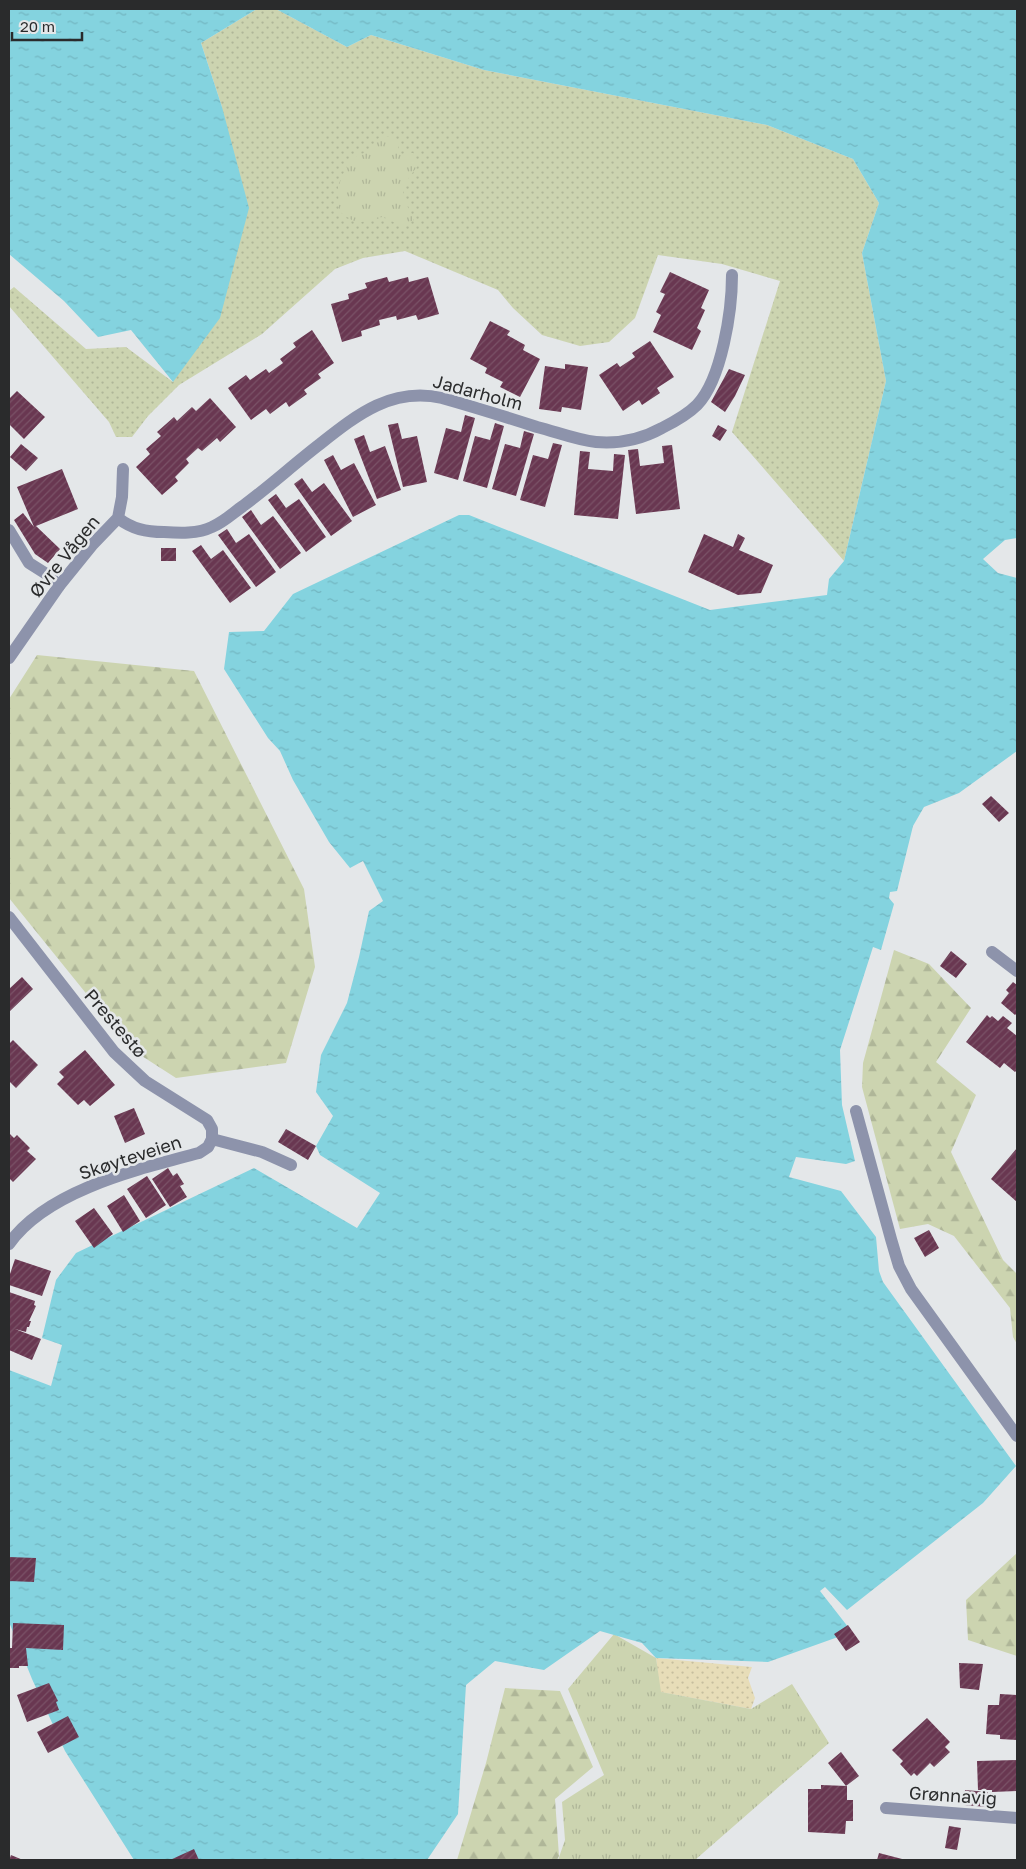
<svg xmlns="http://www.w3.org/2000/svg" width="1026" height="1869" font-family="'Golos Text',sans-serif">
<defs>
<pattern id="grass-dots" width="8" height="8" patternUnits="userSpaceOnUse" patternTransform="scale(1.25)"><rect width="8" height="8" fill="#ccd4b0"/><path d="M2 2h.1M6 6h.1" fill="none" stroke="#afb698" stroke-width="1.8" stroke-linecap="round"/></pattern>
<pattern id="forest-firs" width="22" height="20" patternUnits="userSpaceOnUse" patternTransform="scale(1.25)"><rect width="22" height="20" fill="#ccd4b0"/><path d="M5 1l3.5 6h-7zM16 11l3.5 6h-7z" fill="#afb698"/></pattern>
<pattern id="sand-dots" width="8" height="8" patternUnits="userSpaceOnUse" patternTransform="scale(1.25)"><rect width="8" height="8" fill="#e7ddb8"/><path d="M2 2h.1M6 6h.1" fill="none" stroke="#c6be9e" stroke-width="1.8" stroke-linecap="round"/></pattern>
<pattern id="park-tufts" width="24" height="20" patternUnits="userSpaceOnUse" patternTransform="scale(1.25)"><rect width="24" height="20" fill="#ccd4b0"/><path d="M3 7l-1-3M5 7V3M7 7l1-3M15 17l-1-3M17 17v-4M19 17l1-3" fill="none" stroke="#afb698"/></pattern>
<pattern id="water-ripples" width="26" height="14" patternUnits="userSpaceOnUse" patternTransform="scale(1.25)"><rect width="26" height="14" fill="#84d3df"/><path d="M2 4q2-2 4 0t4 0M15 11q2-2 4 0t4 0" fill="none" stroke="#72b5c0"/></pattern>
<pattern id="building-hatch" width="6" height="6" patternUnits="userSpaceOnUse" patternTransform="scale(1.25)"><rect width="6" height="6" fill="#693751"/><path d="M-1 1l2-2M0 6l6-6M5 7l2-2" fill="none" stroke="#7a5267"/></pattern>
</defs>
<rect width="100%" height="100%" fill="#e4e7e9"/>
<path fill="url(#grass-dots)" d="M257,9H276L347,47L371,35L484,70L767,125L853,159L879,203L862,253L886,381L844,561L732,432L780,281L722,264L658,255L635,318L609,342L580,346L542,335L513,308L498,290L405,251L363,258L335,269L262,334L179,385L148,416L132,437H116L109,422L9,306V291L14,287L86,349L126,347L173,382L222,107L201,43Z"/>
<path fill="url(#forest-firs)" d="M37,655L194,671L304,889L315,967L286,1063L176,1078L131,1049L9,898V699Z
M894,950L929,964L971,1008L936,1062L976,1095L951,1152L1003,1260L1017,1274V1344L1013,1337L1010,1308L954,1236L928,1224L900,1229L862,1087L863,1063Z
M1017,1553V1656L968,1640L966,1600Z
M505,1688L560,1691L593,1767L555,1799L559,1856L557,1860H457L486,1763Z"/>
<path fill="url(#sand-dots)" d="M656,1658L752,1667L748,1678L755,1698L751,1709L660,1692Z"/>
<path fill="url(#park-tufts)" d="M386,136L396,139L400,154L413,153L419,164L402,187L405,201L414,220L403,226L382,217C362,223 356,226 339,211L338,186L342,176L351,159L370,150L377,139Z
M614,1634L656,1658L661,1692L751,1709L792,1684L829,1743L695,1860H558L565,1840L562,1802L604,1775L568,1689Z"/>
<path fill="url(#water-ripples)" d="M9,9H257L201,43L222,107L249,208L220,318L173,382L131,330L98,337L64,301L9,254Z
M276,9H1017V538L1005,540L983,559L998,573L1017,578V751L959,793L924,807L913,826L897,891L890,892L889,898L894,904L881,950L873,947L840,1050L842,1105L855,1161L846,1164L796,1157L789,1177L841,1191L876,1237L879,1271L883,1282L1016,1466L983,1503L847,1610L825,1587L820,1591L852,1632L768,1662L656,1658L642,1643L600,1631L544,1670L495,1661L466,1685L458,1814L427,1860H134L65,1751L32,1679L9,1622V1370L51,1386L62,1345L42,1338L56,1280L76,1253L254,1168L357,1228L380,1193L320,1155L316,1146L333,1116L316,1092L321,1055L347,1003L359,957L369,911L383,901L363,861L350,868L329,842L293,780L280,751L268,738L224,669L229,632L264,631L293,594L459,515H469L710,610L827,595L829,579L844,561L886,381L862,253L879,203L853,159L767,125L484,70L371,35L347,47Z"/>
<path fill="url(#building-hatch)" d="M670,272L709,290L701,308L705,310L697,328L701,331L692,350L653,332L661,315L656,312L665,294L660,292Z
M387,277L389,282L408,277L409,282L428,277L439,314L418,320L416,315L397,320L396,316L379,320L380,325L361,331L362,336L342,342L331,304L349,299L348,294L367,288L365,283Z
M490,321L510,331L507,335L525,345L523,350L540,359L520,397L500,387L503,382L485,373L487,368L470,359Z
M312,330L334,363L318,374L321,378L304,390L307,394L289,407L286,402L270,414L266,409L251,420L228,388L246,375L250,380L266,369L269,373L283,363L280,359L296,347L293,343Z
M650,341L674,377L657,388L660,393L642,405L639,400L623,411L599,375L617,363L620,367L635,357L632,353Z
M565,364L588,367L581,410L562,407L561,412L539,409L545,366L565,369Z
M729,369L745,375L735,396L725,412L711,402Z
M17,391L45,417L24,439L9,424V399Z
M210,398L236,427L220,442L217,438L202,451L198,448L186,459L189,463L175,477L178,481L162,495L136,467L150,454L146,449L161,436L157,432L174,417L177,421L192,407L196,411Z
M465,415L475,418L458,480L434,473L446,428L461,432Z
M398,423L402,439L417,436L427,482L403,487L388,425Z
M495,423L504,426L487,488L463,481L475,436L490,440Z
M718,425L727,430L720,441L712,436Z
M524,431L534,434L516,496L492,489L505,444L520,448Z
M364,435L370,452L385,446L401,490L377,499L354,439Z
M553,443L562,445L545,507L520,500L533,455L548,459Z
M21,444L38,458L26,471L10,457Z
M672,445L680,509L636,514L628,450L638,449L640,466L664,463L662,446Z
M580,451L590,452L588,469L601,470L613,471L614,454L625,455L618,519L574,515Z
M333,455L341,470L354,463L376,505L353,517L324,460Z
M62,469L78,509L36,526L60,549L48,563L35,554L14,520L23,513L34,527L17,487Z
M302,478L312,492L324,483L352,521L331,536L294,484Z
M276,494L286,508L299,499L326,537L306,552L268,500Z
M251,510L261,525L273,516L301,553L280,569L242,517Z
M227,529L236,543L249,534L276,572L256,587L218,535Z
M704,534L733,547L738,534L745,538L739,550L773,565L761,593L738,595L688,572Z
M201,545L211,559L223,550L251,588L230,603L192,551Z
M161,548H176V561H161Z
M991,796L1009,813L999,822L982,804Z
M951,951L967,964L956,978L940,966Z
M22,977L33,989L9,1012V989Z
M1013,982L1017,985V1013L1015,1015L1001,1003L1009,993L1006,990Z
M987,1015L990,1018L992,1016L998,1021L1003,1016L1012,1023L1007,1028L1017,1036V1070L1015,1072L1004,1063L1000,1068L966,1042Z
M13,1040L38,1065L16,1088L9,1081V1044Z
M85,1050L115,1085L90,1106L84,1100L78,1105L57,1084L64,1077L59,1072Z
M134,1108L145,1134L125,1143L114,1116Z
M286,1129L316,1146L308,1160L278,1142Z
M9,1133L14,1138L17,1135L30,1148L27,1151L36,1159L13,1182L9,1178Z
M1017,1148V1202L991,1179Z
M168,1168L173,1176L177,1173L184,1184L180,1186L187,1197L170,1207L152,1179Z
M147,1176L166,1205L146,1218L127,1189Z
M124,1195L140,1221L123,1232L107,1206Z
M94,1208L113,1234L94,1248L75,1221Z
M929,1230L939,1248L925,1257L914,1238Z
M15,1259L51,1271L42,1296L9,1285V1277Z
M9,1292L35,1301L34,1305L36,1306L29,1321H31L29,1327H27L26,1332L15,1329L41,1339L32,1360L9,1350Z
M9,1557L36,1558L34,1582L9,1581Z
M13,1623L64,1625L63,1650L26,1648L28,1666H19V1668H9V1648H12Z
M848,1625L860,1642L846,1651L834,1634Z
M959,1663L983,1664L979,1690L960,1688Z
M49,1683L58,1701L56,1702L59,1710L27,1722L17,1695Z
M1000,1694L1017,1695V1740L1000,1739V1735L986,1734L988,1705H999Z
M68,1716L79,1737L48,1753L37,1732Z
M927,1718L950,1742L945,1747L950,1752L934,1767L930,1763L917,1776L914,1773L911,1776L900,1764L903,1761L892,1750Z
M841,1752L859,1776L846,1786L828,1763Z
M1017,1760V1791L992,1792V1790H978L977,1761Z
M821,1785L847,1786V1800H853V1821H846L845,1834L808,1832V1789H821Z
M965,1790L988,1792L987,1807L964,1805Z
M949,1826L961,1828L957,1850L945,1848Z
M194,1849L199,1860H170Z
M879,1853L906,1860H877Z
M11,1855L23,1860H9Z"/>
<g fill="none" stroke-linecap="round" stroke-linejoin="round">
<path stroke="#8d93ab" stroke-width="12" d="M9,530L29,563L48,575L59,586
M856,1111L891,1239L899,1266L911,1289L1017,1436"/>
<path stroke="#8d93ab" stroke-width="12" d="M118,518C132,529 146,532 164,532C179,533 198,534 212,527C224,522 233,513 243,506C270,486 294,464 320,444C358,414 392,387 442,398C474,407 506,417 537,427C557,432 576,440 596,442C619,444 642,439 662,428C674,422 687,415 697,405C722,379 732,310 732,275
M9,658L59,586L93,544L118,518L122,497L123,469
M9,917L114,1052L145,1081L207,1120L212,1129V1139L262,1152L291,1165
M992,952L1017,971
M9,1244C47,1190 139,1169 199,1153L208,1147L212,1139
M886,1808L1017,1818"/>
</g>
<g text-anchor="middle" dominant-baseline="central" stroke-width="5" stroke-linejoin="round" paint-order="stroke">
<g font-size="18" fill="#2a2b2c" stroke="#e4e7e9">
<text transform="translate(478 392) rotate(15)">Jadarholm</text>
<text transform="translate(64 556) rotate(-51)">Øvre Vågen</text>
<text transform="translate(116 1023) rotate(49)">Prestestø</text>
<text transform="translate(130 1157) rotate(-18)">Skøyteveien</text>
<text transform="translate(953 1795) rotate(4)">Grønnavig</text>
</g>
</g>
<rect width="1026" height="1869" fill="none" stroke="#2a2b2c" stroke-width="20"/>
<path d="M12 32v8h70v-8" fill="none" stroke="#2a2b2c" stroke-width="2.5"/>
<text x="20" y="32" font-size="15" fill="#2a2b2c" stroke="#e4e7e9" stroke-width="4" paint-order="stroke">20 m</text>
</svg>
